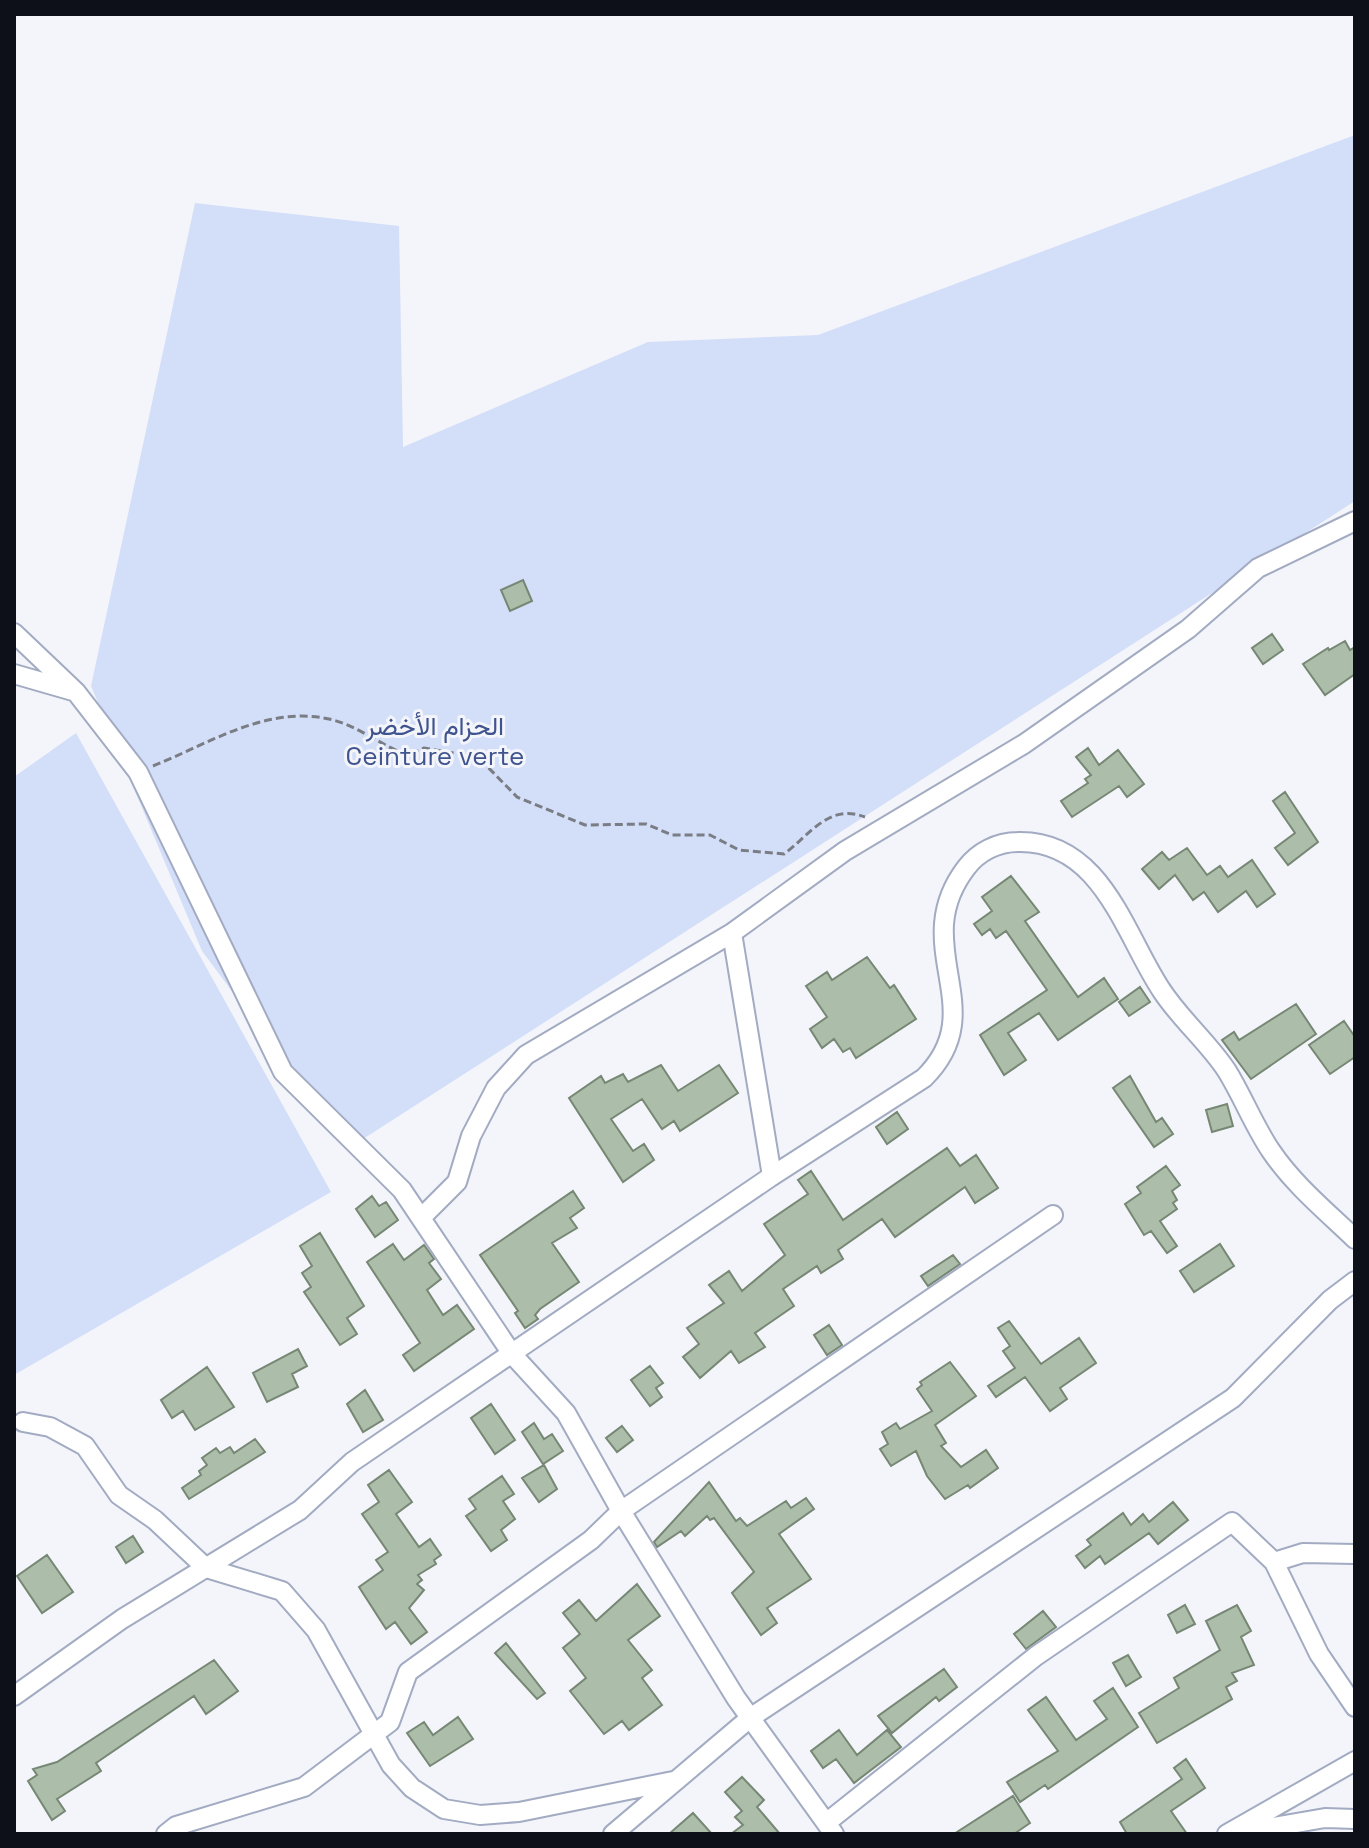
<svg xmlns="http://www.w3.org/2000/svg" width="1369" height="1848" font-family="'Space Grotesk',Vazirmatn,sans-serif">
<rect width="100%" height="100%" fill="#f3f5fa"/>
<path fill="#d3def9" d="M1355,135V501L349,1148L202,951L91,686L195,203L399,226L403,447L648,342L818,335Z
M76,733L331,1192L14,1375V777Z"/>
<path fill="#acbeaa" stroke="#768774" stroke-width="2" d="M523,580L532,601L510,611L501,590Z
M1272,634L1283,650L1263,664L1252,648Z
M1345,641L1350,650L1355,647V674L1325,695L1303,664L1328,648L1329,650Z
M1088,748L1099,765L1118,750L1144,784L1127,797L1119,786L1072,817L1061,801L1088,783L1085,779L1091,775L1076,757Z
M1285,792L1318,842L1288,865L1275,848L1295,833L1273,801Z
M1187,848L1207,875L1220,866L1228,877L1252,860L1275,894L1257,907L1246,891L1218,912L1204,892L1193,900L1175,875L1159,889L1142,869L1162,852L1169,860Z
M1011,876L1039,912L1025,921L1078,997L1104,978L1118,999L1058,1040L1039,1013L1008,1033L1026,1060L1004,1075L980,1035L1047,990L1006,931L996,938L990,929L982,935L974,924L992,911L982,897Z
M867,957L890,988L894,985L916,1019L856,1058L850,1048L843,1052L834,1039L822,1048L810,1029L827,1017L806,986L827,972L832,980Z
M1140,987L1150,1002L1129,1016L1119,1002Z
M1296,1004L1316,1034L1251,1079L1222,1040L1234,1032L1239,1040Z
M1344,1021L1355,1037V1057L1330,1074L1309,1045Z
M661,1065L678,1091L719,1065L738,1093L680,1131L674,1121L662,1129L642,1099L611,1119L633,1151L644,1144L654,1160L623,1182L569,1098L601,1076L605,1083L623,1074L628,1082Z
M1130,1076L1156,1122L1162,1118L1173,1134L1154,1147L1113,1088Z
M1227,1104L1233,1126L1212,1132L1206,1110Z
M897,1112L908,1129L887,1144L876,1127Z
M947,1148L960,1166L976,1155L998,1188L975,1203L965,1187L895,1237L882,1219L838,1250L843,1259L821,1273L817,1266L783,1289L794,1306L755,1333L765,1347L739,1363L731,1351L700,1378L683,1357L699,1344L687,1328L724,1303L709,1285L729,1271L742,1291L785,1255L764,1224L808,1194L798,1180L811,1171L843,1220Z
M1166,1166L1180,1185L1172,1191L1177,1200L1173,1203L1177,1209L1160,1221L1177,1246L1167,1253L1151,1231L1144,1235L1125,1204L1141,1193L1137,1187Z
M573,1191L584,1208L570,1218L577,1228L552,1243L579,1282L540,1309L535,1315L538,1319L525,1328L515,1313L518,1311L480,1255Z
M372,1196L379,1206L386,1202L398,1220L375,1237L356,1209Z
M320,1233L364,1306L347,1318L357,1334L340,1345L304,1292L311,1287L302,1273L312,1266L300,1246Z
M393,1244L404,1260L424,1245L434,1259L429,1263L441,1279L427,1290L443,1315L457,1305L474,1329L414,1371L403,1355L420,1343L367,1262Z
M1220,1244L1234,1266L1194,1292L1180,1271Z
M953,1255L960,1264L928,1286L921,1276Z
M1009,1321L1041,1364L1079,1338L1096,1363L1060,1388L1067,1399L1050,1411L1025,1377L996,1397L988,1386L1015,1368L1003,1351L1010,1346L998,1328Z
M829,1325L842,1345L827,1355L814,1335Z
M298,1349L307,1366L292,1374L298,1387L267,1402L253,1373Z
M950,1362L976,1396L935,1425L946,1443L941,1446L961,1467L986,1450L998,1468L970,1488L968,1485L945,1499L927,1476L916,1451L891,1466L880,1449L888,1444L882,1432L896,1423L900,1429L932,1411L917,1389L922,1385L920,1382Z
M650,1366L663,1383L656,1388L662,1397L650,1406L631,1380Z
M207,1367L234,1407L195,1430L183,1411L172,1418L161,1400Z
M365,1390L383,1420L363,1432L347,1404Z
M491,1404L515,1440L495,1454L471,1418Z
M534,1423L544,1439L552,1434L563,1451L543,1464L522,1432Z
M622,1426L633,1440L617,1452L606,1438Z
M255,1439L265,1452L189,1499L182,1488L201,1475L199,1471L207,1465L202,1458L216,1448L220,1453L230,1447L234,1453Z
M544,1465L557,1489L539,1502L522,1478Z
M389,1470L412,1502L396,1514L419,1547L430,1539L441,1555L434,1560L436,1564L418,1575L422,1580L417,1584L424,1590L409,1608L427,1632L411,1644L395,1622L386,1629L359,1587L383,1570L376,1560L388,1552L362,1514L379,1502L368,1485Z
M502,1476L514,1494L503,1501L515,1519L501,1530L507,1540L491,1551L466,1516L476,1509L469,1499Z
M709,1482L736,1521L740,1518L747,1526L786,1501L791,1508L806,1498L814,1509L779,1534L811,1579L767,1608L777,1623L761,1635L732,1593L754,1572L714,1518L710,1520L707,1516L685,1536L681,1531L657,1547L654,1542Z
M1173,1502L1188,1520L1158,1544L1149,1533L1105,1564L1100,1556L1085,1568L1076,1556L1091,1545L1087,1540L1123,1513L1131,1525L1143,1514L1149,1522Z
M133,1536L143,1552L126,1563L116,1547Z
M47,1555L73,1592L42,1613L17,1576Z
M637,1584L660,1616L628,1640L652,1670L642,1678L662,1705L629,1730L622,1721L604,1734L570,1691L586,1678L563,1648L580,1634L563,1613L579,1600L596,1621Z
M1185,1605L1195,1624L1177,1633L1168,1615Z
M1237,1605L1251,1631L1241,1637L1254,1665L1232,1673L1237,1681L1226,1687L1232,1699L1157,1743L1139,1713L1179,1688L1174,1678L1220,1650L1206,1621Z
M1043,1611L1056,1627L1026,1649L1014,1634Z
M506,1643L545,1693L537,1699L495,1653Z
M1128,1655L1141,1677L1126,1686L1113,1663Z
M214,1660L238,1691L206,1714L194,1696L96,1763L101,1771L57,1799L65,1811L52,1820L28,1781L37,1775L33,1769L57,1762Z
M944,1669L957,1687L939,1701L936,1697L892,1733L878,1716Z
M1113,1688L1138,1727L1048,1789L1045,1785L1020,1802L1007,1782L1058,1751L1028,1710L1046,1697L1076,1740L1107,1719L1094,1701Z
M458,1717L473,1739L430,1766L407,1733L424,1722L433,1735Z
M839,1730L857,1755L887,1730L901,1747L854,1783L836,1759L823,1768L811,1751Z
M1186,1759L1205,1788L1171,1811L1187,1834H1127L1120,1822L1182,1779L1174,1768Z
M742,1777L764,1800L757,1807L780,1834H731L743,1825L735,1817L742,1811L725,1792Z
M1013,1796L1030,1823L1014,1834H954Z
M693,1813L712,1834H669Z"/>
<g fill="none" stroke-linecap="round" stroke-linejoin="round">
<defs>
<path id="minor" d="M14,633L76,692L138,772L283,1072L402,1190L512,1354L566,1413L621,1511L736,1698L834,1834
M14,674L73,691
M732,933L772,1176
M421,1218L457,1182L471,1136L496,1088L526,1055L732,933L845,851L1024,744L1188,629L1258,568L1355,521
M23,1422L50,1427L85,1446L119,1495L155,1520L206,1568L282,1591L316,1630L391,1765L412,1788L444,1809L480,1815L519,1812L673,1781
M1274,1562L1319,1654L1355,1707
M14,1696L122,1619L300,1510L352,1462L772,1176L924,1078C994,1009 906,947 966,868C978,852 997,842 1018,842C1102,840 1125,936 1162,991C1181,1020 1208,1042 1227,1071C1243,1097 1254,1126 1271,1151C1294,1185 1326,1211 1355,1239
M826,1823L1036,1656L1232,1522L1274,1562L1303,1553L1355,1554
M1239,1833L1325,1818L1355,1819
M166,1834L176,1826L304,1787L390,1722L408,1672L591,1540L621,1511L1053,1215
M613,1834L750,1718L1233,1398L1330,1300L1355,1281
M1227,1834L1355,1761"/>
</defs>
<use href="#minor" stroke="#a2abc2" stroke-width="22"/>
<path stroke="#7a7d84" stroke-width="3" stroke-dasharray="8 4" stroke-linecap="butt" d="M153,766C208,744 267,705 329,719C357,725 380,745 407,755L424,748L478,757L517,797L585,825L646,824L672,835H710L739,850L784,854C811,834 829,803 865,817"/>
<use href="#minor" stroke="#fff" stroke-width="18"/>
</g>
<g text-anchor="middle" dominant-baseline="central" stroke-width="6" stroke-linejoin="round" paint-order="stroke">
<g font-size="26" fill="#3f538e" stroke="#f3f5fa">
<text x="435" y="726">الحزام الأخضر<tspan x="435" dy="30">Ceinture verte</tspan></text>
</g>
</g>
<rect width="1369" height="1848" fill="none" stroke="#0d1018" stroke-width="32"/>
</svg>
